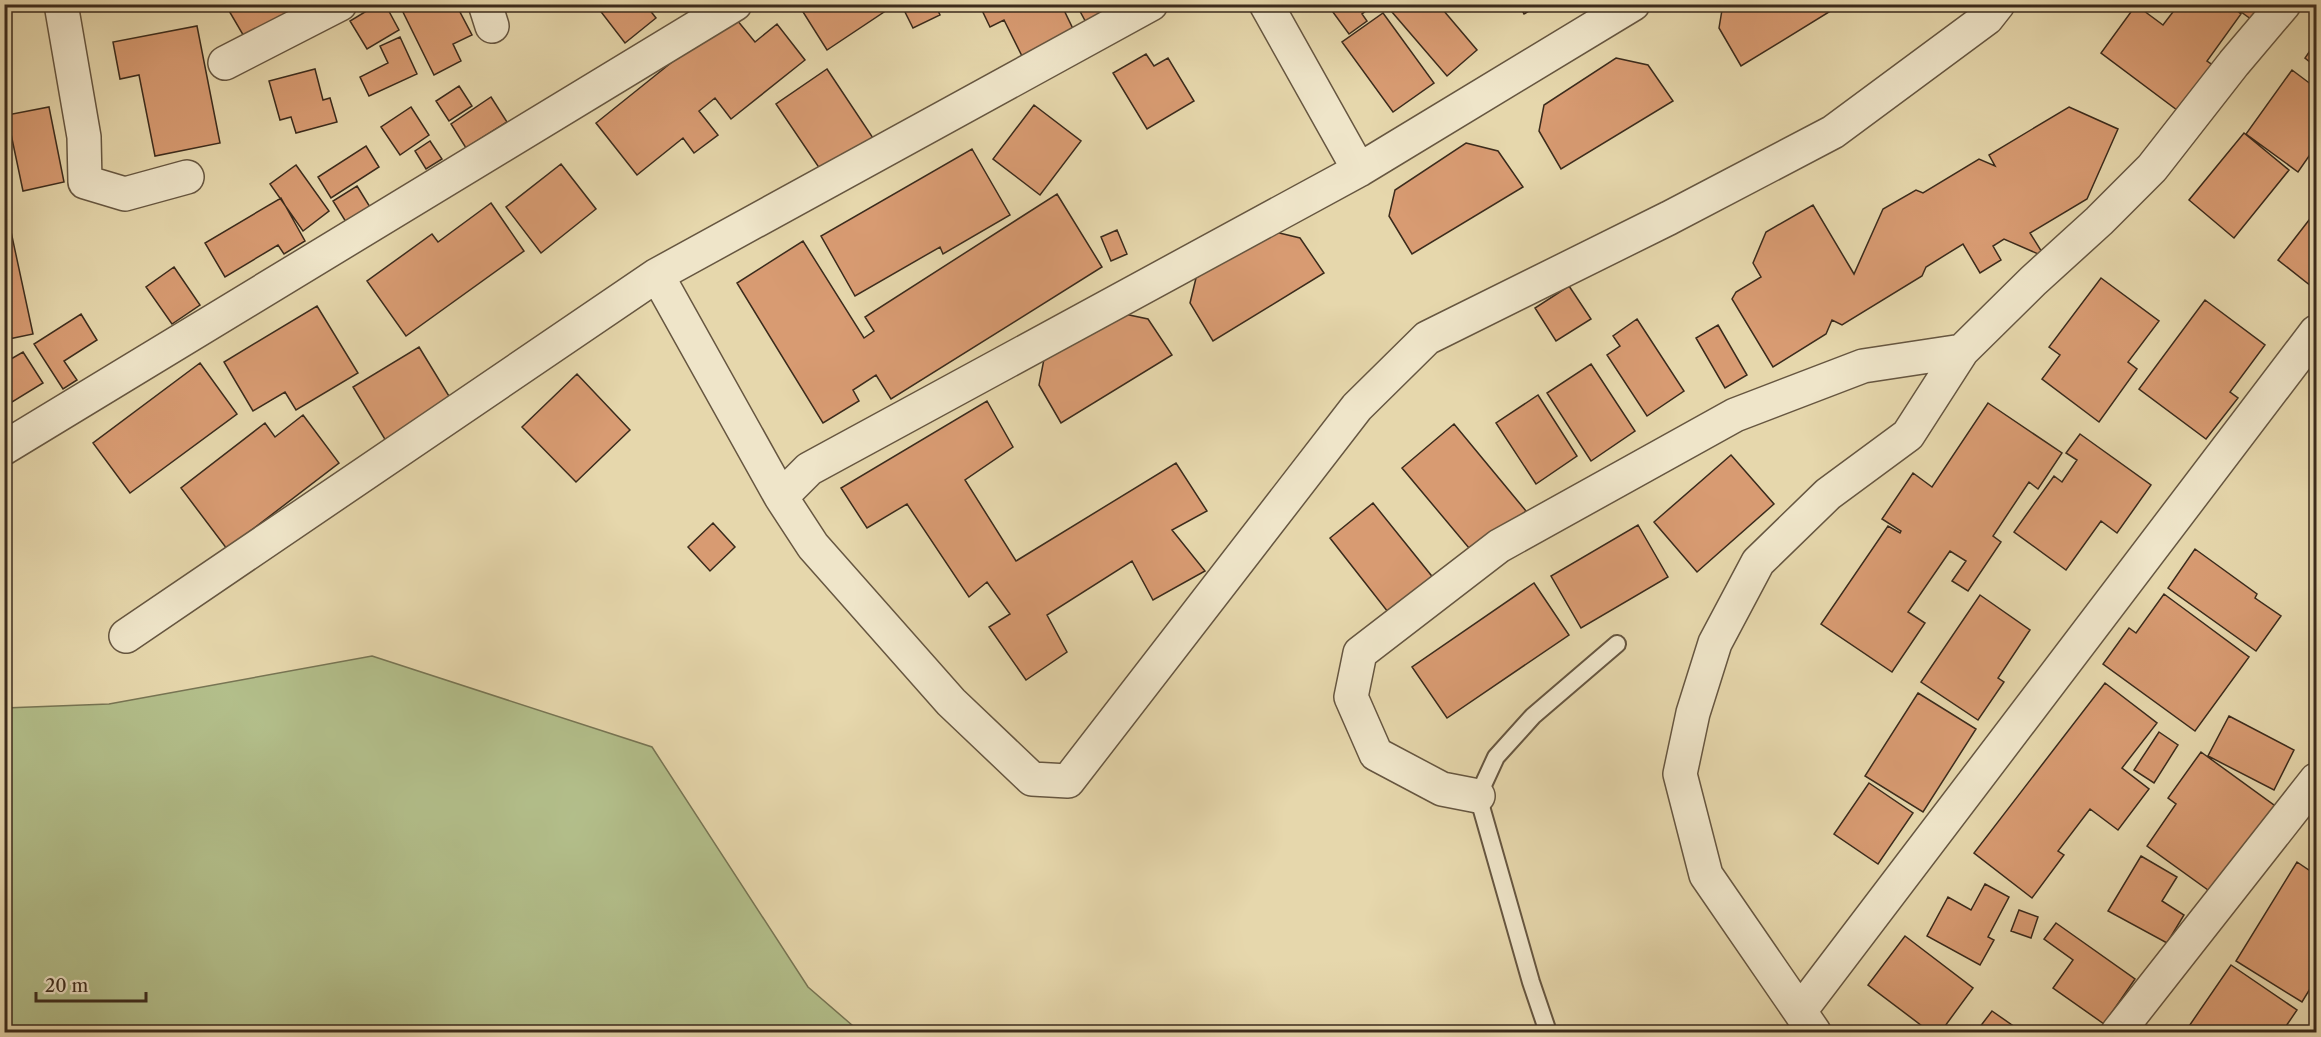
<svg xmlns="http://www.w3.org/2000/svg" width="2321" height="1037" font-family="'Libre Caslon Text',serif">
<rect width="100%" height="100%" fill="#e6d7ac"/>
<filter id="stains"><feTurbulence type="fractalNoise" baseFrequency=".00333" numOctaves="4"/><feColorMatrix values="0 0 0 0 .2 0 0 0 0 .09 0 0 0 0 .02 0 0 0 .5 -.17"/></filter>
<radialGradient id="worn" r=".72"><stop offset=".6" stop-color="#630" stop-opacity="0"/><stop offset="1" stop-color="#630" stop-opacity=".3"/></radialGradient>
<path fill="#b3bf8b" stroke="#777554" stroke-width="1.5" d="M372,656L652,747L808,987L860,1032H5V708L109,704Z"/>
<path fill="#d89b72" stroke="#3b2b1c" stroke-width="1.5" d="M225,4H315L249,45Z
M378,4H385L399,30L367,49L350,21Z
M399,4H475L460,12L472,35L453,44L461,61L434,75Z
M595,4H645L656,18L625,43Z
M798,4H896L827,50Z
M901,4H935L940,15L913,28Z
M979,4H1061L1075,33L1023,58L1004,20L990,27Z
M1076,4H1130L1088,26Z
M1327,4H1375L1362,14L1367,21L1349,34Z
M1401,4H1438L1477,50L1447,76L1392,12Z
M1519,4H1540L1524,14Z
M1723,4H1842L1741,66L1719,28Z
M2179,4H2229L2241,14L2207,61L2220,70L2185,116L2101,53L2136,5L2163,25Z
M2230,4H2277L2262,27Z
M1383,13L1434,83L1393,112L1342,42Z
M732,14L755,42L777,24L805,60L731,119L715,98L699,111L718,135L694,153L683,138L637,175L596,123Z
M197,26L220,143L155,156L139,75L120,79L113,42Z
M400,37L417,74L369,96L360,77L388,63L380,46Z
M2316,42V67L2305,58Z
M1146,54L1154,66L1168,58L1194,101L1147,129L1113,73Z
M1616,58L1648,65L1673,101L1561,169L1539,131L1544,105Z
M315,69L323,100L330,98L337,122L296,133L291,117L280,120L269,81Z
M827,69L873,138L822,172L776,104Z
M2292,70L2316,88V146L2298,172L2246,134Z
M459,86L472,106L449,121L436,101Z
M491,97L507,122L466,148L451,124Z
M1034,105L1081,141L1040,195L993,159Z
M49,107L64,182L23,191L7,115Z
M411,107L429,135L400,155L381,127Z
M2069,107L2118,129L2087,199L2030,233L2045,257L2004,239L1993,246L2001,260L1980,273L1963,244L1926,267L1922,276L1842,325L1832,320L1826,334L1773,367L1732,299L1736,292L1761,277L1753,263L1766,232L1813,205L1854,274L1883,209L1916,190L1923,193L1979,159L1995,166L1989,155Z
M2244,133L2289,170L2234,238L2189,200Z
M430,141L442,159L426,169L415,151Z
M1466,143L1498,151L1523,187L1412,254L1389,216L1395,190Z
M366,146L379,167L331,198L318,177Z
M972,149L1010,215L943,254L940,247L855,296L821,236Z
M561,164L596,209L541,253L506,207Z
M296,165L329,211L303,231L270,184Z
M357,186L370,207L346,222L333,201Z
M1057,194L1102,267L891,399L876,375L853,390L859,401L823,423L737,283L803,241L864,338L874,331L865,317Z
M281,198L305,241L284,254L278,245L225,277L205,243Z
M4,199L33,334L4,340Z
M491,203L524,251L406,336L367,281L432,234L438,242Z
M2316,211V290L2278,260Z
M1117,230L1127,254L1111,261L1101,237Z
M1267,230L1300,238L1324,273L1213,341L1190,303L1196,278Z
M174,267L200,305L172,324L146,287Z
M2101,278L2159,321L2128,362L2137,369L2099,422L2042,379L2060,355L2049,347Z
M1569,286L1591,319L1556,341L1535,308Z
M2205,300L2265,345L2230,392L2238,398L2206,439L2139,389Z
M317,306L358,373L296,410L285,392L253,411L224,362Z
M1115,312L1148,319L1172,355L1061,423L1039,385L1044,359Z
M81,314L97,340L64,361L77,380L63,389L34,344Z
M1637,319L1684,391L1647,416L1607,355L1620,346L1613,336Z
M1718,325L1747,375L1725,388L1696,338Z
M419,347L452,401L386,441L353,387Z
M23,352L43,383L4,407V363Z
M200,363L237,414L130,493L93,443Z
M1591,364L1635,431L1591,461L1547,393Z
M577,374L630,430L576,482L522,427Z
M1538,395L1577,456L1536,484L1496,423Z
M987,401L1013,447L965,480L1016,561L1176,463L1207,511L1172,530L1205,571L1153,600L1132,561L1047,615L1067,652L1026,680L989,627L1010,614L987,582L969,597L907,504L867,528L841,488Z
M1988,403L2062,453L2038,489L2029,482L1993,536L2001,542L1968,591L1952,581L1966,561L1950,551L1908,612L1925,623L1892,672L1821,624L1888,526L1900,533L1901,531L1882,519L1913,473L1932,487Z
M303,415L339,463L227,549L181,488L265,423L275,437Z
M1454,424L1526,511L1474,554L1402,468Z
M2080,434L2151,485L2117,533L2101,521L2066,570L2014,532L2054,476L2062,482L2077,460L2066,453Z
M1731,455L1774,504L1697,572L1654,522Z
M1373,503L1439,585L1395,621L1330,538Z
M713,523L735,547L710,571L688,547Z
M1638,525L1668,577L1581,628L1551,576Z
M2195,549L2257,594L2255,598L2281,616L2256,651L2168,588Z
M1534,583L1569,635L1447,718L1412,667Z
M2164,594L2249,657L2195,731L2103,664L2129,628L2136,633Z
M1980,595L2030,630L1998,678L2004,682L1978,720L1921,682Z
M2105,683L2157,723L2122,768L2149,789L2118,830L2090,809L2058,851L2064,855L2032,898L1974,853Z
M1918,693L1976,729L1923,812L1865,776Z
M2229,716L2294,750L2274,790L2208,756Z
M2159,732L2178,745L2154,783L2134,770Z
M2201,752L2278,808L2215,895L2147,846L2176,804L2168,798Z
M1869,783L1913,813L1878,864L1834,834Z
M2141,856L2177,877L2162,901L2184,915L2167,943L2108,911Z
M2297,862L2316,875V979L2302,1002L2236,961Z
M1985,884L2009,897L1988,937L1994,940L1980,965L1927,936L1948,897L1971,910Z
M2019,910L2038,917L2031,938L2011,931Z
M2056,923L2135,979L2104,1024L2053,988L2073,960L2044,939Z
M1905,936L1973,988L1945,1026L1954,1032H1930L1868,985Z
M2231,965L2297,1010L2282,1032H2185Z
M1992,1011L2022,1032H1976Z"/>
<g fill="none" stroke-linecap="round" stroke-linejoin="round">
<defs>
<path id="service" d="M1548,1032L1531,982L1478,796L1496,757L1533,716L1617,644"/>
<path id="minor" d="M61,4L84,137L85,182L125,194L187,177
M485,4L492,26
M1266,4L1359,170
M1633,4L1359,170L809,469L781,497L813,546L951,702L1032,779L1068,781L1357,407L1427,338L1669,218L1833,132L1987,18L1998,4
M225,63L340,4
M657,275L781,497
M4,448L735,4
M126,636L657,275L1151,4
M1478,796L1442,789L1376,754L1351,697L1360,653L1499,546L1735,415L1863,366L1962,351
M1800,1011L2316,332
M1814,1032L1706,875L1680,774L1693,713L1715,643L1758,562L1828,494L1908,435L1962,351L2033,281L2099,221L2152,168L2234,63L2284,4
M2118,1032L2316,780"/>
</defs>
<use href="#service" stroke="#665640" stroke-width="20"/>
<use href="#minor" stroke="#665640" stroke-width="36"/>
<use href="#service" stroke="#efe5c9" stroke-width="16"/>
<use href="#minor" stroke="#efe5c9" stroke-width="33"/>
</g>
<rect width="2321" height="1037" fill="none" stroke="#e6d7ac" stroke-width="24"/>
<rect x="6" y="6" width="2309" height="1025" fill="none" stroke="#3b2b1c" stroke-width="3"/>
<rect x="12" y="12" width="2297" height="1013" fill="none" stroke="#3b2b1c" stroke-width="1.5"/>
<path d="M36 992v9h110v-9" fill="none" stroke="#3b2b1c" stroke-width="3"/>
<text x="45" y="992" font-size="18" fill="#3b2b1c" stroke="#efe5c9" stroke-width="4.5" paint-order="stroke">20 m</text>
<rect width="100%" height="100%" filter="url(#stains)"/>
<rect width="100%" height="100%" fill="url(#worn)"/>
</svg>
